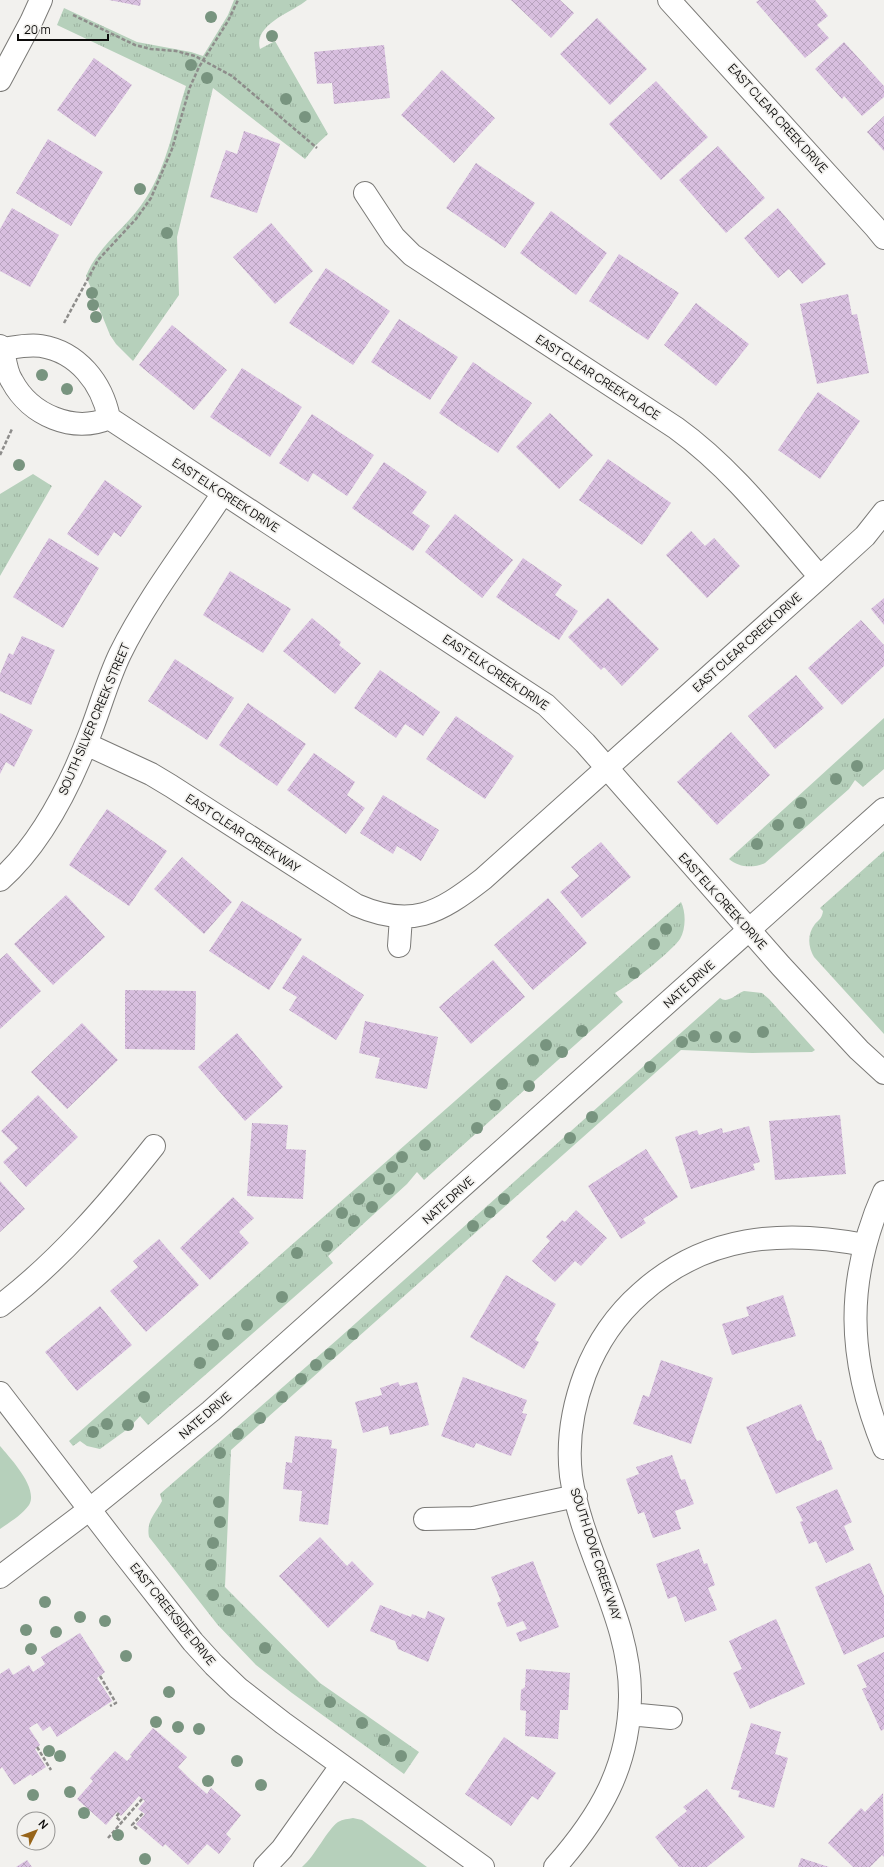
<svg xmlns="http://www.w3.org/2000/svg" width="884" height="1867" font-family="Manrope,sans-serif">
<defs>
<pattern id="grass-tufts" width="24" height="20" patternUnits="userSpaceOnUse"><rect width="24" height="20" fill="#b6d0bb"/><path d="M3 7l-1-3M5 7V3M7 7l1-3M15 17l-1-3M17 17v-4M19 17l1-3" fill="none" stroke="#9bb19f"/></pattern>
<pattern id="building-cross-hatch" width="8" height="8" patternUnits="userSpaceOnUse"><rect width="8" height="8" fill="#d8bfdf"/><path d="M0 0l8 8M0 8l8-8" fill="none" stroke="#b8a3be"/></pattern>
</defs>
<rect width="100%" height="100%" fill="#f2f1ee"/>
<path fill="url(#grass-tufts)" d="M234,0H307C293,12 253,24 260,49L275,41L328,134L316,145L305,159L213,88L177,237L179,295L133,361L116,344L110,335L86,276C98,245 129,226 146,198C168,164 174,124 186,86L57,25L64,8L137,42L191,52L203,56L228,15Z
M33,474L52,486L0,576V494Z
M884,718V769L863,787L855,780L849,789L765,863C754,868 739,868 729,859Z
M884,851V1034L814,957C808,947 807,934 815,924C819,920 822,918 823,911L820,908Z
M681,902C686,912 686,929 680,939C672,951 628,986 615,993L623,1002L424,1180L417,1172L407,1184L328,1256L333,1263L148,1425L140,1416L129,1428L100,1449L87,1446L80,1441L73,1446L69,1441Z
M744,991L762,993L769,999L815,1050L812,1052L752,1053L681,1050L231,1450L225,1587L320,1683L419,1752L404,1774L292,1693L256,1665L217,1624L149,1537C146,1521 155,1514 162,1501L160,1494L338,1339L720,998C728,1004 736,994 744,991Z"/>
<path fill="#b6d0bb" d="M0,1446C10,1458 39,1488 29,1505C22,1515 10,1522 0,1529Z
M353,1818L362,1820L427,1867H302C316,1855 326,1831 338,1822C343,1819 348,1819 353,1818Z"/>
<path fill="url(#building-cross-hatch)" d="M109,0H141L140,6Z
M511,0H560L574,13L551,38Z
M759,0H815L828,16L817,25L829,38L805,58L756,2Z
M597,18L647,69L610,105L560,54Z
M844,42L884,86V97L862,116L844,96L842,99L815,69Z
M384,45L390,98L334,104L332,83L317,84L314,52Z
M94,58L132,85L95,137L57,110Z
M442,70L495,118L454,163L401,115Z
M656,81L708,137L661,180L609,124Z
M884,116V151L867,132Z
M244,131L280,144L257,213L210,197L226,150L237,154Z
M48,139L103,172L71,226L16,193Z
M718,146L765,198L726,233L679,180Z
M476,163L535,203L505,248L446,208Z
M12,208L59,235L30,287L0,271V229Z
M778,208L826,264L802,284L789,269L778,278L744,238Z
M551,211L607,253L576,295L520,253Z
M271,223L313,271L275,304L233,257Z
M619,254L679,293L648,340L589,301Z
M326,268L390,311L353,365L289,323Z
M848,294L852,315L857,314L869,373L817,384L800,304Z
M696,303L749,344L716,386L664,345Z
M399,319L458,357L430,400L371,362Z
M172,325L227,370L194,410L139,365Z
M473,362L532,403L498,453L439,413Z
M242,368L302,407L270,457L210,417Z
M818,392L860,421L820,479L778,450Z
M550,413L593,455L559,489L516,447Z
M312,414L374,455L347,496L313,473L308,482L279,463Z
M608,459L671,503L642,545L579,500Z
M384,462L427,492L412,513L430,526L413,551L352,508Z
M105,480L142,506L121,537L114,532L98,556L67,534Z
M455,514L513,560L482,598L425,552Z
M691,531L705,546L714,538L740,566L707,598L666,555Z
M49,538L99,568L63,628L13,597Z
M523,558L562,585L555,595L578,611L559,640L496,597Z
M230,571L291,609L263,653L203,615Z
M608,598L659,649L622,686L604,667L601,670L568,637Z
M884,598V625L871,609Z
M312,618L341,642L339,645L361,663L335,694L283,651Z
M861,620L884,645V666L842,705L808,668Z
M22,636L55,650L31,705L0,691V674L9,653L13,655Z
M175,659L234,698L207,740L148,701Z
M380,670L440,712L423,736L405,724L396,738L354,708Z
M796,675L824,708L775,749L748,716Z
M248,703L306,744L277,786L219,745Z
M0,713L33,730L14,767L6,762L0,774Z
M456,716L514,756L485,799L426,759Z
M731,732L770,775L717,825L677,782Z
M314,753L355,782L347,795L365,808L346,834L287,790Z
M383,795L439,830L421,861L397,846L393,854L360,833Z
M107,809L167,851L129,906L69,865Z
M601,842L631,877L582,918L560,892L579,876L571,867Z
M182,857L232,902L204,934L154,889Z
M66,895L105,937L53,985L14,944Z
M548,898L587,943L533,990L494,945Z
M242,901L302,939L269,990L209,951Z
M7,953L41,991L0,1029V959Z
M303,955L364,995L336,1040L289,1010L297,997L282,988Z
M493,960L525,997L471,1044L439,1007Z
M125,990L196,991L195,1050L125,1049Z
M365,1021L438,1037L427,1089L375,1078L380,1058L359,1053Z
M82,1023L118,1060L67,1109L31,1072Z
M237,1033L283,1087L245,1121L198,1067Z
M38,1095L78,1137L26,1187L3,1162L18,1148L1,1131Z
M840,1115L846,1174L775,1180L769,1121Z
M252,1123L288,1125L286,1149L306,1150L303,1199L247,1196Z
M749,1126L760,1162L753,1164L755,1170L691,1189L675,1137L697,1130L699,1135L722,1128L723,1133Z
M646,1149L678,1197L643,1219L646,1223L621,1239L588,1186Z
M0,1181L25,1209L0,1232Z
M233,1197L254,1218L239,1232L249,1243L210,1280L180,1248Z
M576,1210L607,1238L581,1266L575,1261L555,1282L532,1261L550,1241L546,1237L562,1220L565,1222Z
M159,1239L199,1285L146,1332L110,1291L138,1267L133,1261Z
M506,1275L556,1304L535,1340L539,1342L524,1369L470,1337Z
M783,1295L796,1336L732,1355L722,1324L749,1316L746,1307Z
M100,1306L132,1345L77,1391L45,1352Z
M661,1360L713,1378L691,1444L633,1424L643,1395L649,1397Z
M463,1377L527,1400L522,1413L527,1414L511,1456L476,1443L474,1448L441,1436Z
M398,1382L400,1386L417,1382L429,1425L390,1435L388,1426L363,1433L355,1402L382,1395L380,1388Z
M801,1404L817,1441L821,1440L833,1469L776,1494L746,1427Z
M295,1436L332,1440L331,1448L337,1449L328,1525L299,1521L302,1491L283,1489L286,1462L292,1463Z
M672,1455L681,1480L685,1479L694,1504L675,1511L681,1529L653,1538L644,1512L638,1514L626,1479L639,1474L636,1467Z
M837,1489L852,1522L844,1526L854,1550L826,1563L816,1541L809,1544L800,1522L803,1521L796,1507Z
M320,1537L347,1566L352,1561L374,1584L328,1628L279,1576Z
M699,1549L704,1564L707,1563L715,1585L708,1588L717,1610L685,1622L676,1596L668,1599L656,1564Z
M533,1561L559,1627L520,1642L516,1633L527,1629L523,1621L507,1627L497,1603L501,1601L491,1577Z
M870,1563L884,1596V1637L844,1655L815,1587Z
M380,1605L411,1617L412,1614L425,1619L428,1611L445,1618L428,1662L398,1649L395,1641L370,1631Z
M776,1619L805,1684L750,1709L733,1673L742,1669L729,1641Z
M80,1633L105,1672L97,1678L112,1701L57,1737L50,1726L43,1731L37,1723L29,1728L40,1745L35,1749L46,1767L32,1776L31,1774L14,1785L2,1767L0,1769V1674L9,1668L13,1675L29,1665L33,1672L45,1664L41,1657Z
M884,1652V1729L881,1731L862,1689L867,1687L857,1665Z
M526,1669L570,1673L568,1710H560L558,1739L525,1736L526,1711L520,1710L521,1690L525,1687Z
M751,1723L781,1732L775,1754L788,1758L774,1808L738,1797L740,1791L731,1789Z
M153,1728L187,1757L178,1767L191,1780L207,1794L211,1788L241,1815L226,1834L231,1839L219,1854L207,1844L188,1865L165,1844L163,1847L136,1824L145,1814L138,1809L145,1801L139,1796L121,1816L117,1812L106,1825L77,1799L93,1781L90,1778L115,1751L127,1761L132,1756L130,1755Z
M504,1737L556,1773L538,1800L532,1796L511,1826L465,1794Z
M707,1789L745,1837L707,1867H679L655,1837L687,1811L683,1807Z
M883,1793L884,1857L882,1855L870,1867H853L828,1843L861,1808L865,1812Z
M801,1858L829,1867H798Z
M27,1860L32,1867H16Z"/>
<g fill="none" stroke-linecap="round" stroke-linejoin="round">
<defs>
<path id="street" d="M669,0L875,227L884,238
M0,80L31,22L41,0
M365,193L394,237L412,255L676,428C733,469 775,525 820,577
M0,346L3,349C16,347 28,344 41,346C78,352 102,383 109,418L546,705L585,743L781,966L859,1050L884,1073
M3,349C5,359 6,372 12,381C30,415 74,434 109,418
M86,744L151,774L171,786L356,905C411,929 438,914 483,879L820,577L865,536L884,512
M0,880C43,842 71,784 91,731C101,705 108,679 120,654C147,599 189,545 223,493
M399,946L401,917
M884,1192C845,1281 847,1358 884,1448
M0,1306C59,1261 108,1204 154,1146
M0,1393L120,1549L193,1642L214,1665L238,1688L283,1723L483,1867
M425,1519L473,1518L576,1496
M629,1714L671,1718
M265,1867L282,1849L341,1766
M555,1867C600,1816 629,1767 630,1697C631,1619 582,1552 571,1476C567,1442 573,1406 585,1374C597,1343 616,1315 641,1293C705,1235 783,1229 865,1245"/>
<path id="secondary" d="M0,1577L90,1509L211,1411L884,809"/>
</defs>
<use href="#street" stroke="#7b7a77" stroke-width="24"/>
<use href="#secondary" stroke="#7b7a77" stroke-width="24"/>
<path stroke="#8e8d8b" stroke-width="2.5" stroke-dasharray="4 2" stroke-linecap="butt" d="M73,15L135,45L151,49L176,51L195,56L232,76L317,148
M64,323L98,260L136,219L151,198L172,149L190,87L199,67L228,21L238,0
M0,455L12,429
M100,1676L116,1703L110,1706
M37,1747L51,1770
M119,1813L116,1817L122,1822
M137,1829L132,1825L143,1813
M108,1838L142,1799"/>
<use href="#street" stroke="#fff" stroke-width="22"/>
<use href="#secondary" stroke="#fff" stroke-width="22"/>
</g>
<g fill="#78947f">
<circle cx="211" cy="17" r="6"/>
<circle cx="272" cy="36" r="6"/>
<circle cx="191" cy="65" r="6"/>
<circle cx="207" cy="78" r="6"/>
<circle cx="286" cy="99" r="6"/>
<circle cx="305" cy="117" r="6"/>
<circle cx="140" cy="189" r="6"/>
<circle cx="167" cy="233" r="6"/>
<circle cx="92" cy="293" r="6"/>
<circle cx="93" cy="305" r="6"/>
<circle cx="96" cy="317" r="6"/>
<circle cx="42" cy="375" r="6"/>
<circle cx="67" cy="389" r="6"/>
<circle cx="19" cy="465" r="6"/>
<circle cx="857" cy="766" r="6"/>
<circle cx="836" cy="779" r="6"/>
<circle cx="801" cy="803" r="6"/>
<circle cx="799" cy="823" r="6"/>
<circle cx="778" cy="825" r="6"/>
<circle cx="757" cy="844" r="6"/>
<circle cx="666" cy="929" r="6"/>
<circle cx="654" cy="944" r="6"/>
<circle cx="634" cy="973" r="6"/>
<circle cx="582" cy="1031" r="6"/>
<circle cx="763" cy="1032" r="6"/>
<circle cx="694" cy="1036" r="6"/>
<circle cx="716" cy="1037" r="6"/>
<circle cx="735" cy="1037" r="6"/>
<circle cx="682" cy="1042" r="6"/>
<circle cx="546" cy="1045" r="6"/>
<circle cx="562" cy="1052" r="6"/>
<circle cx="533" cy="1060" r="6"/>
<circle cx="650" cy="1067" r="6"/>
<circle cx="502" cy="1084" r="6"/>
<circle cx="529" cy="1086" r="6"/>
<circle cx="495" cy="1105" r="6"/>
<circle cx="592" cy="1117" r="6"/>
<circle cx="477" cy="1128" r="6"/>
<circle cx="570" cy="1138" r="6"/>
<circle cx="425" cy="1145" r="6"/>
<circle cx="402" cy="1157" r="6"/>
<circle cx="392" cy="1167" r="6"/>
<circle cx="379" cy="1179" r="6"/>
<circle cx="389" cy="1189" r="6"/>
<circle cx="359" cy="1199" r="6"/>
<circle cx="504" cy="1199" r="6"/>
<circle cx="372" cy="1207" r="6"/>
<circle cx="490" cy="1212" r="6"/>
<circle cx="342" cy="1213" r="6"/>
<circle cx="354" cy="1221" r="6"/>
<circle cx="473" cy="1226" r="6"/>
<circle cx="327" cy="1246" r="6"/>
<circle cx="297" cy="1253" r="6"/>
<circle cx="282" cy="1297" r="6"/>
<circle cx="247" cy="1325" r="6"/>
<circle cx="228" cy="1334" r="6"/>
<circle cx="353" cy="1334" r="6"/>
<circle cx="213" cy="1345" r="6"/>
<circle cx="330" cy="1354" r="6"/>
<circle cx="200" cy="1363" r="6"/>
<circle cx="316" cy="1365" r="6"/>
<circle cx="301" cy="1379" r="6"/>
<circle cx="144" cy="1397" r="6"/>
<circle cx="282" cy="1397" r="6"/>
<circle cx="260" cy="1418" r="6"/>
<circle cx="107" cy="1424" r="6"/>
<circle cx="128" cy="1425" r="6"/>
<circle cx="93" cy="1432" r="6"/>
<circle cx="238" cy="1434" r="6"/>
<circle cx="220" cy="1453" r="6"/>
<circle cx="219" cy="1502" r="6"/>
<circle cx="220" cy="1522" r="6"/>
<circle cx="213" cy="1543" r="6"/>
<circle cx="211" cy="1565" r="6"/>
<circle cx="213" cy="1595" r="6"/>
<circle cx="45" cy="1602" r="6"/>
<circle cx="229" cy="1610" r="6"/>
<circle cx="80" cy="1617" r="6"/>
<circle cx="105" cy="1621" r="6"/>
<circle cx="26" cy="1630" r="6"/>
<circle cx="56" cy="1632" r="6"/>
<circle cx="265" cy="1648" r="6"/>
<circle cx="31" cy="1649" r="6"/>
<circle cx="126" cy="1656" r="6"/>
<circle cx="169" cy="1692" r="6"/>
<circle cx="330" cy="1702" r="6"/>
<circle cx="156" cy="1722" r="6"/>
<circle cx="362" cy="1723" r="6"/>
<circle cx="178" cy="1727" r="6"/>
<circle cx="199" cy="1729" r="6"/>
<circle cx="384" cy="1740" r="6"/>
<circle cx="49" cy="1751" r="6"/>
<circle cx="60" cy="1756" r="6"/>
<circle cx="401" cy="1756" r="6"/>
<circle cx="237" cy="1761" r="6"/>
<circle cx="208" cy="1781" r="6"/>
<circle cx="261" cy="1785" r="6"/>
<circle cx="70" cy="1792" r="6"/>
<circle cx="33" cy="1795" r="6"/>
<circle cx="84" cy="1813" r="6"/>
<circle cx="118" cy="1835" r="6"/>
<circle cx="145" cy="1859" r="6"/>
</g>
<g text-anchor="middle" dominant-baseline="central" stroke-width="3.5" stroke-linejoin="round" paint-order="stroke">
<g font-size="12" fill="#0d0c0b" stroke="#f2f1ee">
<text transform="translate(778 118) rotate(48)">EAST CLEAR CREEK DRIVE</text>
<text transform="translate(598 377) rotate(33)">EAST CLEAR CREEK PLACE</text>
<text transform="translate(226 495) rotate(33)">EAST ELK CREEK DRIVE</text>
<text transform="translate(747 642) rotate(-42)">EAST CLEAR CREEK DRIVE</text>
<text transform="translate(496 672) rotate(34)">EAST ELK CREEK DRIVE</text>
<text transform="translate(94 719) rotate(-67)">SOUTH SILVER CREEK STREET</text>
<text transform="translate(243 833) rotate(33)">EAST CLEAR CREEK WAY</text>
<text transform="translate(723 901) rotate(48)">EAST ELK CREEK DRIVE</text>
<text transform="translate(689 984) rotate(-42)">NATE DRIVE</text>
<text transform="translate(448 1200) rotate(-42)">NATE DRIVE</text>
<text transform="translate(205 1415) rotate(-41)">NATE DRIVE</text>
<text transform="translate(596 1554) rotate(72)">SOUTH DOVE CREEK WAY</text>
<text transform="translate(173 1614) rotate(51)">EAST CREEKSIDE DRIVE</text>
</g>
</g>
<g transform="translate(36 1831) rotate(48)"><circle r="19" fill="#f2f1ee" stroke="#969593"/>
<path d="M0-3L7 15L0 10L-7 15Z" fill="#976419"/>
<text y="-6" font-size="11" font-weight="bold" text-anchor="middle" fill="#0d0c0b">N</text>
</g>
<path d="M18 34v6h90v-6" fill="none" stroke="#0d0c0b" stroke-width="2"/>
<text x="24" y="34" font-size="12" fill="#0d0c0b" stroke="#f2f1ee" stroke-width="3" paint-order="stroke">20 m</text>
</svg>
